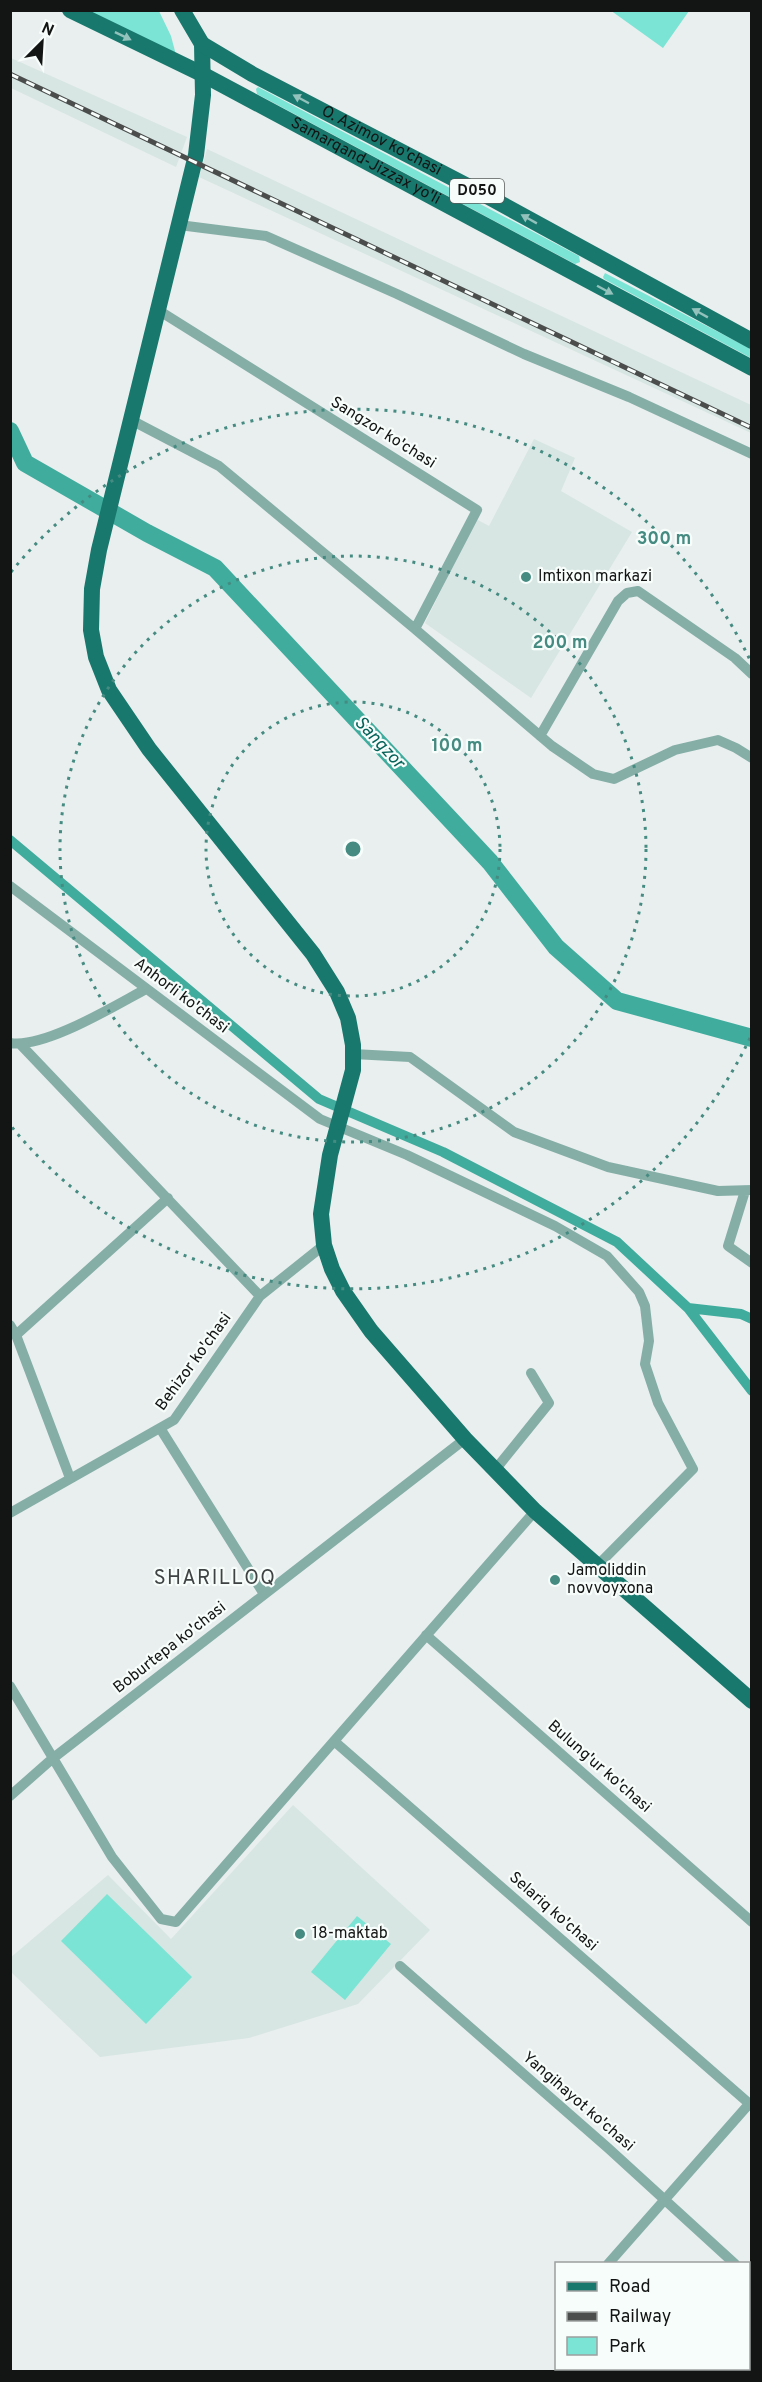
<svg xmlns="http://www.w3.org/2000/svg" width="762" height="2382" font-family="Overpass,sans-serif">
<rect width="100%" height="100%" fill="#e9efee"/>
<path fill="#d7e6e3" d="M11,58L187,137L176,167L11,88Z
M207,149L751,405V433L199,177Z
M534,439L575,458L561,491L632,532L531,698L425,623L476,519L489,526Z
M293,1805L430,1930L358,2004L249,2038L100,2057L11,1972L10,1958L108,1875L171,1939Z"/>
<path fill="#7be4d5" d="M610,10H689V11L663,48Z
M85,11H159L171,36L176,55Z
M258,87L579,256L580,262L575,264L257,94L256,89Z
M605,273L751,349V358L604,279L603,277Z
M107,1894L192,1977L146,2024L61,1941Z
M357,1916L391,1944L345,2000L311,1972Z"/>
<g fill="none" stroke-linecap="round" stroke-linejoin="round">
<path stroke="#3fac9e" stroke-width="10" d="M10,840L319,1099L443,1152L617,1242L688,1308L752,1391
M688,1308L741,1314L752,1319"/>
<path stroke="#3fac9e" stroke-width="18" d="M10,431L25,463L147,533L215,568L490,862L556,947L617,1001L752,1038"/>
<path stroke="#85aea7" stroke-width="10" d="M179,225L266,236L397,294L524,354L629,397L752,454
M158,310L477,510L415,629L552,746L593,774L614,779L675,750L718,740L736,748L752,758
M131,420L219,466L415,629
M540,736L618,601L627,593L638,591L735,658L752,674
M10,886L320,1119L407,1155L555,1226L607,1256L639,1292L645,1306L649,1341L645,1364L658,1403L693,1469L597,1566
M10,1043C44,1049 114,1006 146,989
M21,1045L260,1296
M353,1054L410,1057L514,1132L608,1167L718,1191L752,1190
M745,1191L728,1246L752,1263
M10,1325L16,1335L70,1478
M16,1335L168,1198
M160,1428L264,1594
M495,1470L549,1403L531,1373
M10,1513L174,1420L260,1296L324,1245
M426,1635L752,1922
M10,1686L112,1857L161,1919L176,1922L535,1511
M334,1741L752,2106
M10,1796L52,1759L465,1439
M400,1966L608,2148L735,2264
M608,2264L749,2104
M748,2275L752,2278"/>
<g stroke="#18786d" stroke-width="16">
<path id="s1" d="M70,10L202,74L752,368"/>
<path d="M182,10L202,44L203,95L196,155L99,550L92,589L91,630L96,657L109,690L149,749L313,954L337,992L348,1018L353,1045V1070L330,1155L321,1214L324,1245L332,1269L343,1291L371,1331L465,1439L535,1511L752,1701"/>
<path id="s2" d="M202,44L252,74L485,195L752,341"/>
</g>
<defs>
<path id="rail" d="M10,74L752,428"/>
</defs>
<use href="#rail" stroke="#4a4d4c" stroke-width="5"/>
<use href="#rail" stroke="#f7fdfb" stroke-width="3" stroke-dasharray="9" stroke-linecap="butt"/>
</g>
<defs><path id="oneway-solid" d="M-6-.8H1V-3.2L6.5 0L1 3.2V.8H-6Z" transform="scale(1.5)"/></defs>
<g fill="#93c1bb">
<use href="#oneway-solid" transform="translate(123 36) rotate(26)"/>
<use href="#oneway-solid" transform="translate(301 99) rotate(-152)"/>
<use href="#oneway-solid" transform="translate(529 219) rotate(-151)"/>
<use href="#oneway-solid" transform="translate(605 290) rotate(28)"/>
<use href="#oneway-solid" transform="translate(700 313) rotate(-151)"/>
</g>
<g fill="none" stroke="#458b81" stroke-width="3" stroke-dasharray="3 6">
<circle cx="353" cy="849" r="147"/>
<circle cx="353" cy="849" r="293"/>
<path d="M750 1038A440 440 0 0 1 11 1126M11 572A440 440 0 0 1 750 660"/>
</g>
<g fill="#458b81" stroke="#f7fdfb" stroke-width="2">
<circle cx="526" cy="577" r="6"/>
<circle cx="555" cy="1580" r="6"/>
<circle cx="300" cy="1934" r="6"/>
</g>
<g text-anchor="middle" dominant-baseline="central" stroke-width="4.5" stroke-linejoin="round" paint-order="stroke">
<rect fill="#f7fdfb" stroke="#575b59" stroke-width="1.5" x="450" y="179" width="54" height="24" rx="4.5"/>
<g font-size="15" font-weight="bold" fill="#131514">
<text x="477" y="191">D050</text>
</g>
<g font-size="16" fill="#131514" stroke="#f7fdfb">
<text stroke="none"><textPath href="#s2" startOffset="204">O. Azimov ko'chasi</textPath></text>
<text stroke="none"><textPath href="#s1" startOffset="332">Samarqand-Jizzax yo'li</textPath></text>
<text transform="translate(383 433) rotate(32)">Sangzor ko'chasi</text>
<text transform="translate(181 996) rotate(37)">Anhorli ko'chasi</text>
<text transform="translate(194 1362) rotate(-54)">Behizor ko'chasi</text>
<text transform="translate(170 1648) rotate(-38)">Boburtepa ko'chasi</text>
<text transform="translate(599 1767) rotate(41)">Bulung'ur ko'chasi</text>
<text transform="translate(553 1912) rotate(41)">Selariq ko'chasi</text>
<text transform="translate(578 2102) rotate(41)">Yangihayot ko'chasi</text>
</g>
<g font-size="16" fill="#131514" stroke="#f7fdfb" text-anchor="start">
<text x="538" y="577">Imtixon markazi</text>
<text x="567" y="1571">Jamoliddin<tspan x="567" dy="18">novvoyxona</tspan></text>
<text x="312" y="1934">18-maktab</text>
</g>
<g font-size="18" font-style="italic" fill="#046259" stroke="#f7fdfb">
<text transform="translate(379 743) rotate(47)">Sangzor</text>
</g>
<g font-size="20" letter-spacing="1.5" fill="#3f4343" stroke="#f7fdfb">
<text x="215" y="1579">SHARILLOQ</text>
</g>
</g>
<circle cx="353" cy="849" r="9" fill="#458b81" stroke="#f7fdfb" stroke-width="3"/>
<g font-size="18" text-anchor="middle" font-weight="bold" fill="#458b81" stroke="#f7fdfb" stroke-width="4.5" stroke-linejoin="round" paint-order="stroke">
<text x="664" y="544">300 m</text>
<text x="560" y="648">200 m</text>
<text x="457" y="751">100 m</text>
</g>
<rect width="762" height="2382" fill="none" stroke="#131514" stroke-width="24"/>
<rect x="555" y="2262" width="195" height="108" fill="#f7fdfb" stroke="#9ca09f" stroke-width="1.5"/>
<rect x="567" y="2282" width="30" height="9" fill="#18786d" stroke="#9ca09f" stroke-width="1.5"/>
<text x="609" y="2292" font-size="18" fill="#131514">Road</text>
<rect x="567" y="2312" width="30" height="9" fill="#4a4d4c" stroke="#9ca09f" stroke-width="1.5"/>
<text x="609" y="2322" font-size="18" fill="#131514">Railway</text>
<rect x="567" y="2337" width="30" height="18" fill="#7be4d5" stroke="#9ca09f" stroke-width="1.5"/>
<text x="609" y="2352" font-size="18" fill="#131514">Park</text>
<g transform="translate(42 42) rotate(24)" stroke="#f7fdfb" stroke-width="4.5" paint-order="stroke">
<path d="M0-4.5L10 22L0 15L-10 22Z" fill="#131514"/>
<text y="-9" font-size="16" font-weight="bold" text-anchor="middle" fill="#131514">N</text>
</g>
</svg>
